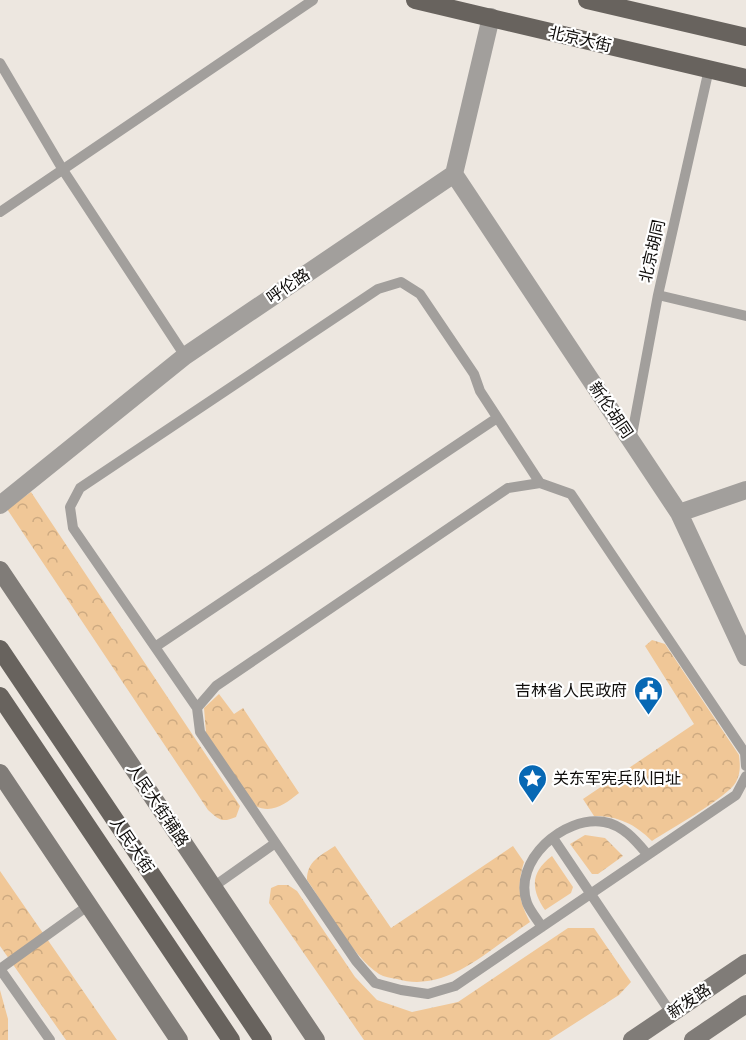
<svg xmlns="http://www.w3.org/2000/svg" width="746" height="1040" font-family="Roboto,'Noto Sans SC',sans-serif">
<defs>
<pattern id="forest-crowns" width="20" height="18" patternUnits="userSpaceOnUse" patternTransform="scale(1.5)"><rect width="20" height="18" fill="#f0c797"/><path d="M2 6a3 3 0 1 1 6 0M12 15a3 3 0 1 1 6 0" fill="none" stroke="#cdaa81"/></pattern>
</defs>
<rect width="100%" height="100%" fill="#ede7e0"/>
<path fill="url(#forest-crowns)" d="M31,492L240,806L236,817C222,823 219,820 208,810L7,509Z
M652,640L665,644L739,755C740,765 741,772 736,782C727,798 670,829 652,841C635,824 618,816 594,816L583,799L694,724L645,646Z
M219,694L234,714L243,708L299,793C285,804 273,814 255,806L206,733L204,708Z
M585,835L605,838L623,856L598,874H592L570,844Z
M335,846L391,928L513,846L524,862C517,885 518,900 530,922C491,948 447,994 397,979C391,978 384,977 379,974C352,956 326,907 307,880C307,861 320,856 335,846Z
M552,856L573,887L571,893L545,910C530,888 531,872 552,856Z
M0,871L117,1040H66L0,946Z
M278,885H288L297,891L355,977L377,1000L412,1012L458,1002L568,928H594L631,982L619,995L549,1040H364L269,903L271,888Z
M0,990L8,1019V1040H0Z"/>
<g fill="none" stroke-linecap="round" stroke-linejoin="round">
<path stroke="#a29f9c" stroke-width="10" d="M0,63L63,170L185,356
M0,212L313,0
M658,295L746,316
M631,440L658,295L709,69
M155,647L497,418
M197,708L73,528L70,507L80,488L378,289L401,282L420,294L474,374L480,391L540,483
M746,766L745,753L571,494L540,483L508,488L216,686L197,708L200,732L356,961L375,983L401,990L428,994L455,986L736,795L746,776
M553,838L671,1013
M213,887L274,844
M542,927C537,919 530,911 527,903C512,861 564,815 604,822C623,825 636,841 647,854
M50,1040L0,969L89,905"/>
<path stroke="#a29f9c" stroke-width="18" d="M454,174L679,513L746,657
M0,505L185,356L454,174L491,17
M679,513L746,490"/>
<path stroke="#807c78" stroke-width="18" d="M0,570L316,1040
M0,773L179,1040
M632,1040L746,963
M693,1040L746,1004"/>
<path stroke="#68635e" stroke-width="18" d="M415,0L746,78
M587,0L746,37
M0,649L263,1040
M0,696L231,1040"/>
</g>
<defs>
<symbol id="civic-pin" viewBox="-11 -11 22 30"><path d="M0 17L-7.5 6A9.5 9.5 0 1 1 7.5 6Z" fill="#0768b4" stroke="#fff"/><path d="M-.6-6.5H3V-4.5H.6V-3L4-1V1h2V6H-6V1h2V-1L-.6-3ZM-1.2 2.5V6h2.4V2.5Z" fill="#fff"/></symbol>
<symbol id="sight-pin" viewBox="-11 -11 22 30"><path d="M0 17L-7.5 6A9.5 9.5 0 1 1 7.5 6Z" fill="#0768b4" stroke="#fff"/><path d="M0-6L1.8-2.2L6-1.7L2.9 1.2L3.7 5.4L0 3.3L-3.7 5.4L-2.9 1.2L-6-1.7L-1.8-2.2Z" fill="#fff"/></symbol>
</defs>
<g fill-rule="evenodd">
<use href="#civic-pin" x="632" y="674" width="33" height="45"/>
<use href="#sight-pin" x="516" y="762" width="33" height="45"/>
</g>
<g text-anchor="middle" dominant-baseline="central" stroke-width="4.5" stroke-linejoin="round" paint-order="stroke">
<g font-size="16" fill="#0e0c0a" stroke="#fff">
<text transform="translate(580 39) rotate(13)">北京大街</text>
<text transform="translate(652 251) rotate(-77)">北京胡同</text>
<text transform="translate(288 286) rotate(-34)">呼伦路</text>
<text transform="translate(611 410) rotate(56)">新伦胡同</text>
<text transform="translate(158 805) rotate(56)">人民大街辅路</text>
<text transform="translate(132 845) rotate(56)">人民大街</text>
<text transform="translate(689 1001) rotate(-34)">新发路</text>
</g>
<g font-size="16" fill="#0e0c0a" stroke="#fff" text-anchor="end">
<text x="627" y="690">吉林省人民政府</text>
<text x="553" y="778" text-anchor="start">关东军宪兵队旧址</text>
</g>
</g>
</svg>
